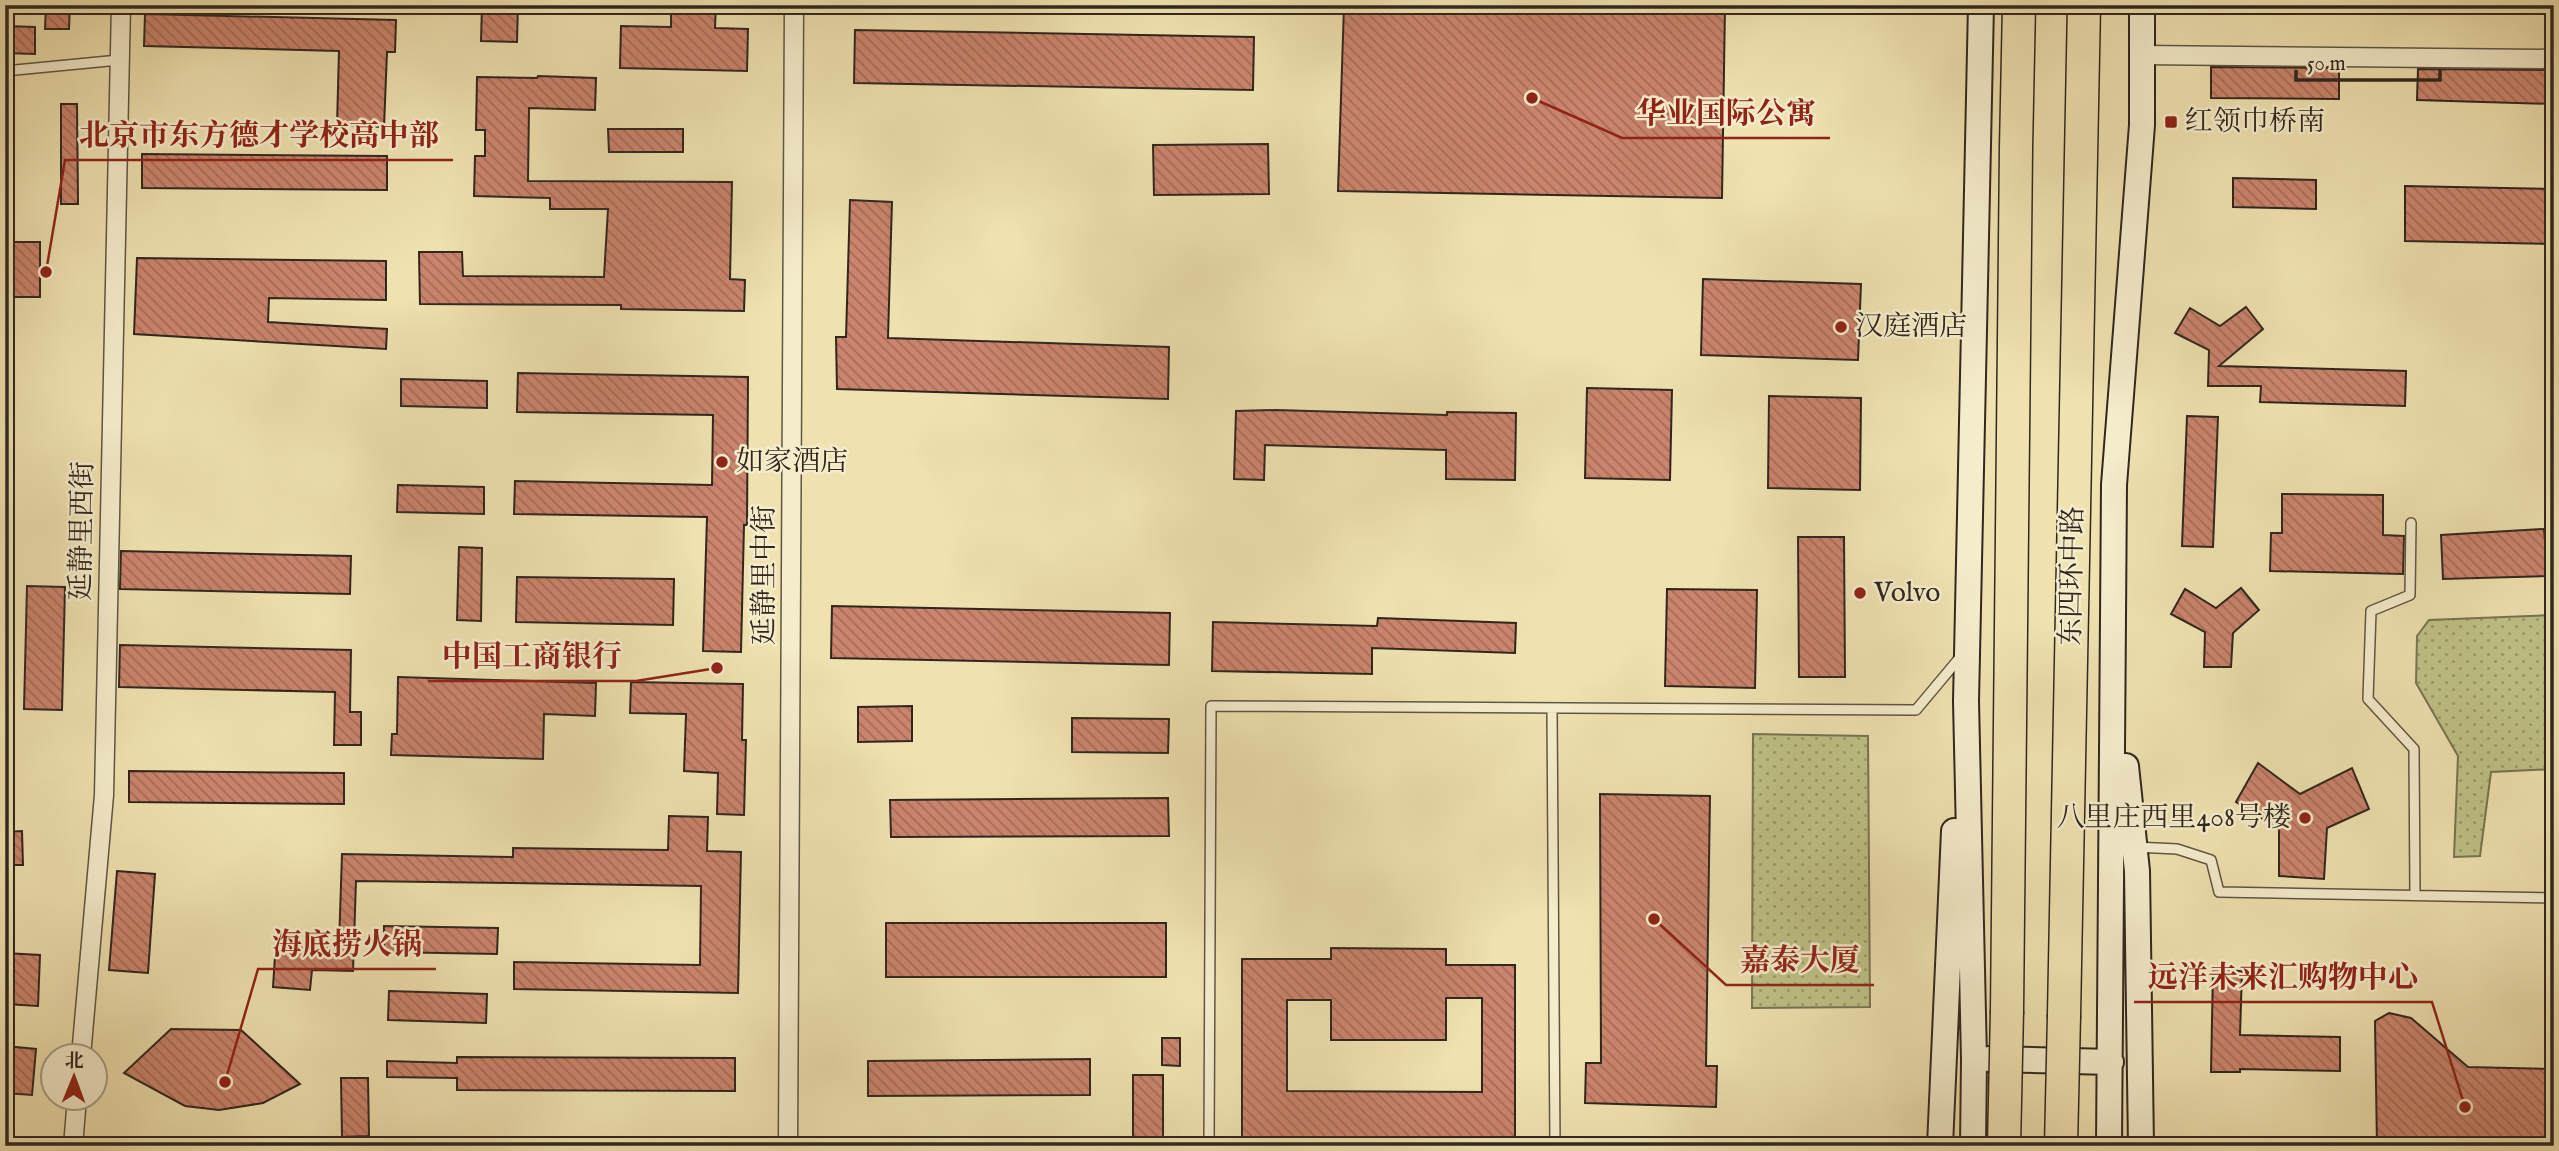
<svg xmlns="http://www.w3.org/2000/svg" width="2559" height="1151" font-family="'IM FELL English','Noto Serif SC',serif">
<defs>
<pattern id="grass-dots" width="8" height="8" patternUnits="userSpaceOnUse" patternTransform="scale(1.75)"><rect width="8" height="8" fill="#bfc187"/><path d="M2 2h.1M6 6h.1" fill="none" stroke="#9c9d6e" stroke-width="1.8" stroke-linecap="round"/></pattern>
<pattern id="building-back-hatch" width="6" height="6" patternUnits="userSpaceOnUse" patternTransform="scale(1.75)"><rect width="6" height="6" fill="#cb846d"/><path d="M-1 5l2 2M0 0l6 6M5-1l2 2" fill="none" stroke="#a56c59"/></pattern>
</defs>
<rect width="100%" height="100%" fill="#efe1b0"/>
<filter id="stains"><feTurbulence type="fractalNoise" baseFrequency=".00286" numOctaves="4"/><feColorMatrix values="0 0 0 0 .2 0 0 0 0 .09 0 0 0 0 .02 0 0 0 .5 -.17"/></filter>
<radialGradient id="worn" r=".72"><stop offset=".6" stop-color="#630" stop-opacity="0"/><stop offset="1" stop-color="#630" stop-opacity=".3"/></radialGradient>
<path fill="url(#grass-dots)" stroke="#787452" stroke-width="2" d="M2554,615V769L2491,772L2480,856L2454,857L2458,756L2416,683L2417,636L2429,620Z
M1753,734L1868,736L1870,1007L1752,1008Z"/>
<path fill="url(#building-back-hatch)" stroke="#31271e" stroke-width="2" fill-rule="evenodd" d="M46,5H70L69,29H45Z
M482,5H518L517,42L481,41Z
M671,5H716L715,28L748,29L747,71L620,68L621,26L671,27Z
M1344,5H1725L1722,198L1338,191Z
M145,14L396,20L395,52H387L384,127L337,125L339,51L144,46Z
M5,26L35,27V54L5,53Z
M855,30L1254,37L1253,90L854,83Z
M2211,67L2339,68V99L2211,98Z
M2418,69L2554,70V104L2417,100Z
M538,76L596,78L595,110L529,108L528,181L732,182L730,279L745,280L744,311L621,309V305L420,304L419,252H462L463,276L604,277L608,209H550V198L474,196L475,156H485V130H476L477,77L537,78Z
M61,104H77L78,204H61Z
M608,129H683V152H609Z
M1268,144L1269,194L1154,195L1153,145Z
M142,154L387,156V190L142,188Z
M2233,178L2316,180V209L2233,207Z
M2405,186L2554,189V244L2405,241Z
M850,200L892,202L888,338L1169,347L1168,399L837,389L836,337H846Z
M5,242H40V297H5Z
M137,258L386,261V300L269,298L268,322L387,329L386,349L134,334Z
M1703,279L1861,284L1858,360L1701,355Z
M2246,307L2263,329L2219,366L2406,371L2405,406L2260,402L2261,386H2208L2209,350L2175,333L2190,308L2220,326Z
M518,373L748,377L747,525H744L741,652L703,651L707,517L514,514L515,481L712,485L713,415L517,412Z
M401,379L487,381V408L401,406Z
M1587,388L1672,390L1670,480L1585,478Z
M1769,396L1861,398L1860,490L1768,488Z
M1276,410L1447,415V412L1516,413L1515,480L1446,479V450L1265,445L1264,480L1234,479L1236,411Z
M2187,416L2218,417L2213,547L2182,546Z
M398,485L484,487V514L397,512Z
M2282,494L2383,495V535L2404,536L2403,574L2270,571L2271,533H2282Z
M2544,529L2548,576L2443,579L2441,535Z
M1798,537H1844L1845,677H1799Z
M459,547L482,548L481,621L457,620Z
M121,551L351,556L350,594L120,589Z
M517,577L674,579L673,625L516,622Z
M27,586L65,587L62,710L24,709Z
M2241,588L2259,610L2233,633L2231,667H2204L2205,632L2171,614L2185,589L2216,608Z
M1667,589L1757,590L1755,688L1665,686Z
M832,606L1170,613L1169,665L831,658Z
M1378,618L1516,623L1515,653L1372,648V674L1212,671L1213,622L1377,626Z
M120,645L351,650L350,712H361V745H334L335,692L119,687Z
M398,677L596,683L595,716L544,714L543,759L391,755L392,734H397Z
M631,682L743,684L742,740H746L744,815L717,814L718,773L684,771L686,714L630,713Z
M912,706V741L858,742V707Z
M1072,718L1169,719L1168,753L1072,752Z
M2258,763L2300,794L2352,768L2369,809L2327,828L2324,879L2279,876V830L2236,802Z
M129,771L344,773V804L129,802Z
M1600,794L1710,796L1706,1066H1717L1716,1107L1585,1103L1586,1063H1601Z
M1168,798L1169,836L891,837L890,800Z
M669,816L708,817L707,851L741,852L738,993L514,989V962L700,965L701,886L512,883L356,881L353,971L312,970L310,990L273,987L276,941L339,945L342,854L513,857V848L668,850Z
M22,831L23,865H5V832Z
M117,871L155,874L148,973L109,970Z
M886,923H1166V977H886Z
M384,926L498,928L497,954L384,952Z
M1331,948L1446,949V965H1515V1137H1242V959H1331ZM1446,998H1482V1092L1287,1091V1000H1331V1040H1446Z
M5,953L40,955L38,1006L5,1004Z
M2213,970L2242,971L2240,1035L2340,1037V1071L2240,1069V1072H2211Z
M389,991L487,994L486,1023L388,1020Z
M2389,1013L2411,1018L2468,1067L2554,1069V1146H2377L2375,1021Z
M171,1029L241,1030L300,1084L263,1103L219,1110L185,1106L124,1073Z
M1162,1038H1180V1066L1162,1065Z
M5,1046L36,1049L32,1095L5,1093Z
M457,1057L735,1058V1091L457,1090V1078L387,1077V1061L457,1063Z
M1090,1059V1095L868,1096V1061Z
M1133,1075H1163V1146H1133Z
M341,1078H368L369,1136L342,1137Z"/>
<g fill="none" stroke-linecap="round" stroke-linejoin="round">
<defs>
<path id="lane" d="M5,71L119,60
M2411,523L2410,595L2371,611L2368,699L2414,749L2415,895
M1552,708L1555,1146
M2135,847L2177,849L2211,860L2219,892L2554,898
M1209,1146L1211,706L1916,710L1962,655"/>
<path id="street" d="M2142,55L2554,59
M81,1056L104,795L121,5
M73,1146L77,1098
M788,1146L794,5"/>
<path id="secondary" d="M2126,766L2137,871L2141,1146
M1989,1059L2111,1062
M1940,1146L1954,831
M1973,1146L1974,1059L1966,701L1981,5
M2109,1146L2114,485L2142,125V5"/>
<path id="highway" d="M2007,1011L2016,148L2019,5
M2064,1015L2084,5"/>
</defs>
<use href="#lane" stroke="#605642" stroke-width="12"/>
<use href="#street" stroke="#605642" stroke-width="21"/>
<use href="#secondary" stroke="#31271e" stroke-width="28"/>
<use href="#highway" stroke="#31271e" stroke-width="35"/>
<use href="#lane" stroke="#f5eccc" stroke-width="9"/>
<use href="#street" stroke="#f5eccc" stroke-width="18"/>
<use href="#secondary" stroke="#f5eccc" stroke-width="24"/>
<use href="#highway" stroke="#efe1b0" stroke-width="32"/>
<defs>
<path id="highway-bridge" d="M2004,1146L2007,1011
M2061,1146L2064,1015"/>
</defs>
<use href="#highway-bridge" stroke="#31271e" stroke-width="35" stroke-linecap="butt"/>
<use href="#highway-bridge" stroke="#efe1b0" stroke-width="32"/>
</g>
<g fill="#8f2418" stroke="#f5eccc" stroke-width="2.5">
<rect x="2164" y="115" width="14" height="14" rx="3.5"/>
<circle cx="1841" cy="327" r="7"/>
<circle cx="722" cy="462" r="7"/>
<circle cx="1860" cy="593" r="7"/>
<circle cx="2305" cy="818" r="7"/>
</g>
<g text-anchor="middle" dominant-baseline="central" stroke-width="5" stroke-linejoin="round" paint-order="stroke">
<g font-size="28" fill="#31271e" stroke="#f5eccc" text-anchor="start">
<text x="2185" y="122">红领巾桥南</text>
<text x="1855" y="327">汉庭酒店</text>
<text x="736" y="462">如家酒店</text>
<text x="1874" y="593">Volvo</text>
<text x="2291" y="818" text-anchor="end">八里庄西里408号楼</text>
</g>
<g font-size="28" fill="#31271e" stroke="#f5eccc">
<text transform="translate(83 531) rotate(-89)">延静里西街</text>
<text transform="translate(765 575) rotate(-90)">延静里中街</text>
<text transform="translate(2073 576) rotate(-89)">东四环中路</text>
</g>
</g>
<path fill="none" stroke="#8f2418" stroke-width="2.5" d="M1532 98L1622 138H1830M46 272L65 160H453M717 668L636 681H428M225 1082L258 969H436M1654 919L1726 985H1874M2465 1107L2432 1002H2134"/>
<g fill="#8f2418" stroke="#f5eccc" stroke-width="2.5">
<circle cx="1532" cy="98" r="7"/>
<circle cx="46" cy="272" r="7"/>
<circle cx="717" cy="668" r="7"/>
<circle cx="225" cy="1082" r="7"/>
<circle cx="1654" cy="919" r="7"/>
<circle cx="2465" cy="1107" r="7"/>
</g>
<g font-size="30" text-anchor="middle" font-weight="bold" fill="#8f2418" stroke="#f5eccc" stroke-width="5" stroke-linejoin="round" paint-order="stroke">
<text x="1726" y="123">华业国际公寓</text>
<text x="259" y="145">北京市东方德才学校高中部</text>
<text x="532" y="666">中国工商银行</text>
<text x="347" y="954">海底捞火锅</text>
<text x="1800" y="970">嘉泰大厦</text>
<text x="2283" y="987">远洋未来汇购物中心</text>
</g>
<rect width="2559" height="1151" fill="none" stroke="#efe1b0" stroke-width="28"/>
<rect x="7" y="7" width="2545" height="1137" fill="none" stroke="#31271e" stroke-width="3.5"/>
<rect x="14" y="14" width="2531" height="1123" fill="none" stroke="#31271e" stroke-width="2"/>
<g transform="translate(74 1077) rotate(1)"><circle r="33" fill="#f5eccc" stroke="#a79d86" stroke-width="2"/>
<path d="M0-5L12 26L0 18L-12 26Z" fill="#8f2418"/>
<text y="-10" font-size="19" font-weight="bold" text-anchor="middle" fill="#31271e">北</text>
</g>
<path d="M2296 70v10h144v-10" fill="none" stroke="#31271e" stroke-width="3.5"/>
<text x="2307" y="70" font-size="21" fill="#31271e" stroke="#f5eccc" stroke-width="5" paint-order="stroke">50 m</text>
<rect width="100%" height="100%" filter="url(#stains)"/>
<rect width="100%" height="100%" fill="url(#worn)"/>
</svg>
